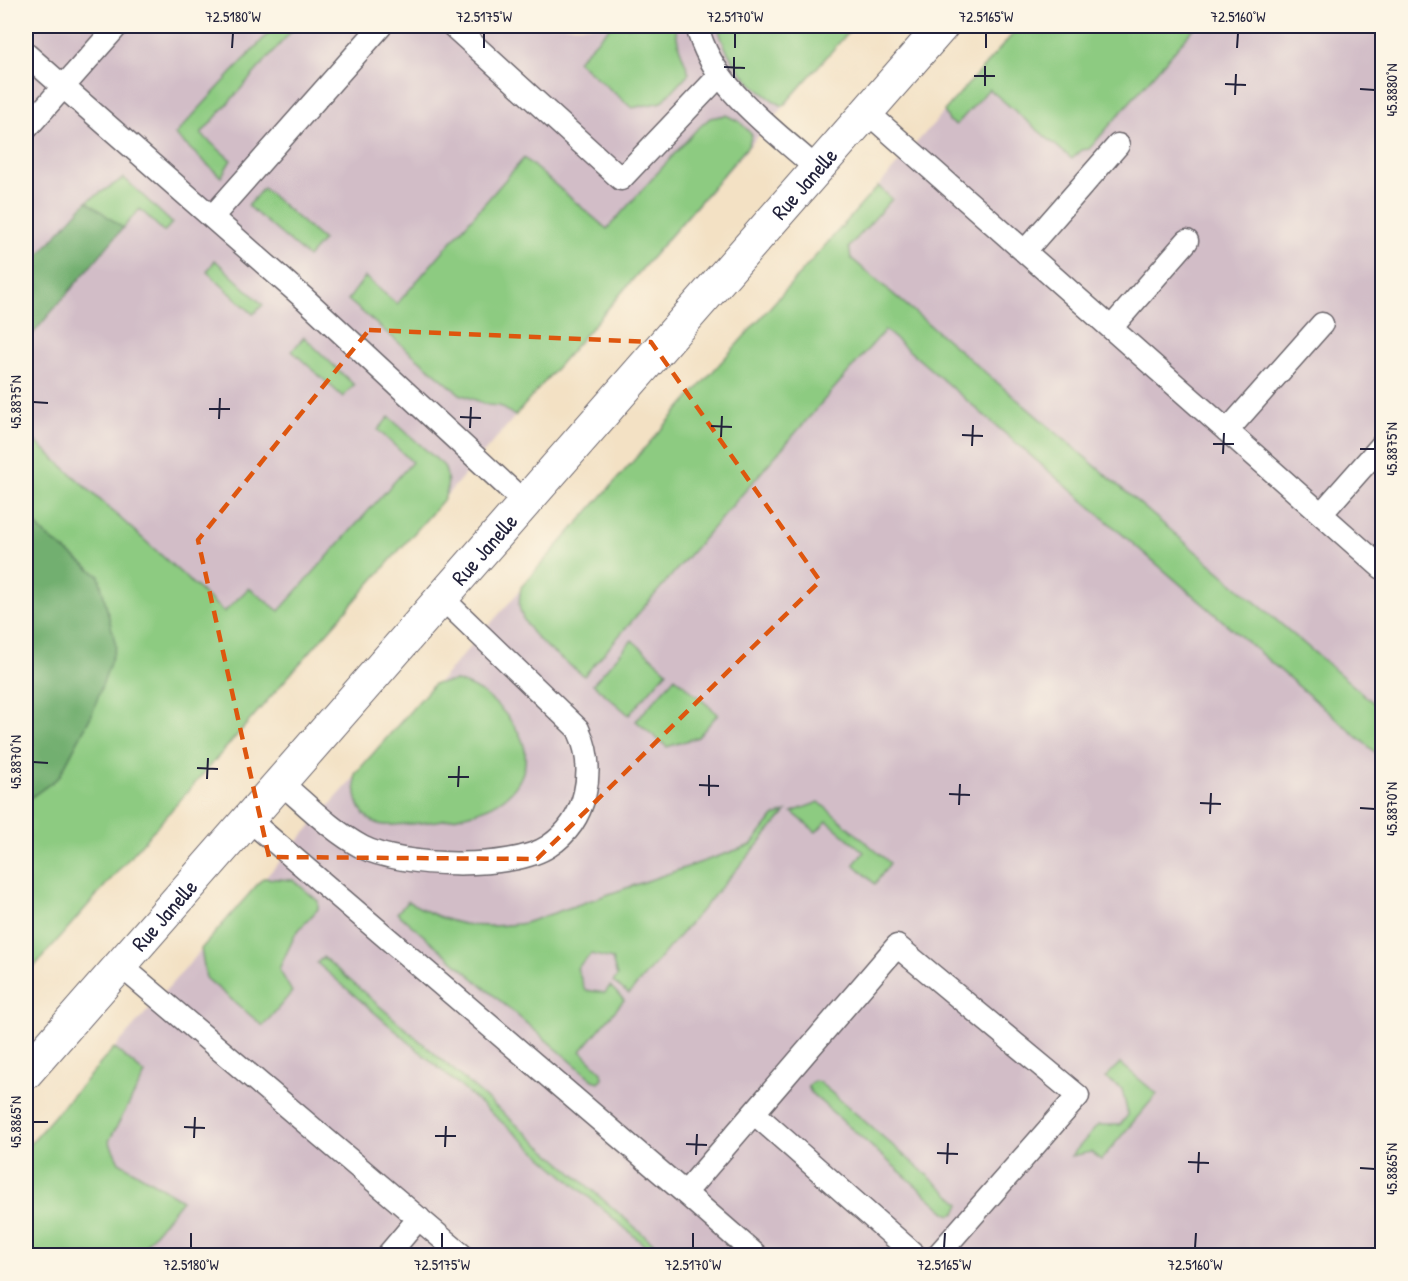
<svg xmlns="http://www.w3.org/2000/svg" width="1408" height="1281" font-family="'Patrick Hand',sans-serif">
<rect width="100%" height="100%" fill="#fcf5e5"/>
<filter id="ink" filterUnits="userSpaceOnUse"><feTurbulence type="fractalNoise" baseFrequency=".0167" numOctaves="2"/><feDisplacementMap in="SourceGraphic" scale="12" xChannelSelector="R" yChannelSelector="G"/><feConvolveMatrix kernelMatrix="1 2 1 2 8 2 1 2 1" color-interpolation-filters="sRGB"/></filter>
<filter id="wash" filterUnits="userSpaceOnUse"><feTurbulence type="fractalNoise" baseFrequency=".008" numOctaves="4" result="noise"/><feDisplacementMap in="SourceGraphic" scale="24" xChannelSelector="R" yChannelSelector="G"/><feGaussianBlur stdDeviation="1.35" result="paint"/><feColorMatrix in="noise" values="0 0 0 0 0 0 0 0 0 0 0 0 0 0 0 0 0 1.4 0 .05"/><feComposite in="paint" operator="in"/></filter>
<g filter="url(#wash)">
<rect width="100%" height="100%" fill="#f3e1c4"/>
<path fill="#d2bdc7" d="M26,26H854L295,670L224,612L26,433Z
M1020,26H1382V1255L26,1256V1148Z"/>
<path fill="#8dcb81" stroke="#58765e" stroke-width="1.5" d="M275,26H296L201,134L231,160L221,177L175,135Z
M611,26H675L679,47L689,73L662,102L632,108L577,61Z
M718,26H854L783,106C753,90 725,60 718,26Z
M1020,26H1196L1089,149L1081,150L1072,159L989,89L956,125L949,121L944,111Z
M726,115L740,122L752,135L748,146L515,416L500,406L488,405L460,394L348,300L365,277L397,304L524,158L607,229L695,131L710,118Z
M124,178L172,223L164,232L140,209L123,228L87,201Z
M878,186L892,199L849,247L851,258L1382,710V758L885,330L584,676C563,659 527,638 520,610C518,603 520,594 521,587Z
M263,188L323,240L308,257L248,206Z
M215,260L263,305L253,314L207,272Z
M304,337L354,385L343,397L292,351Z
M389,417L444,466C449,478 449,488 444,499L26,976V801L59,777L92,714L99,576L44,534L26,514V433L224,612L249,588L279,611L412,462L378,430Z
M632,640L667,671L629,715L593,684Z
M675,677L718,714L698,737L667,747L636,721Z
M456,681C481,688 498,703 513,724C538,757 523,793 486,808C463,818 434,822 410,824C399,824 384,828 374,822C355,812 355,792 355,774L434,684Z
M819,802L890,863L875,884L854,864L864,852L827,821L816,832L792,812Z
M786,812L629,994L613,982L617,976L612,959L591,954L577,968L585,990L605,993L610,986L624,1000L581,1051L602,1072L603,1078L599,1082L593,1080L397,913L408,901C450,926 476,930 525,923L751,845L774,816Z
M263,878L293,880L318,901V909L296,933L279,969L292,992L263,1026L206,978L201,949Z
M323,957L667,1255H656L317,963Z
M114,1048L145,1074L109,1141L119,1162L182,1200L137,1255H26V1148Z
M1120,1063L1157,1094L1101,1160L1091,1152L1071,1156L1098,1125H1120L1128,1115L1122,1089L1105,1078Z
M814,1081L819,1082L955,1199L960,1204L956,1213L951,1215L947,1213L811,1093L808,1086Z"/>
<path fill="#72af6f" stroke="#4a6855" stroke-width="1.5" d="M87,201L123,228L26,342V269Z
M26,514L44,534L99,576L116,646L92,714L59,777L26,801Z"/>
</g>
<g filter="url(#ink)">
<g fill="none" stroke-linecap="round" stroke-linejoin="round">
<defs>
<path id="service" d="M453,26L621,179L720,75
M697,26C712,88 772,128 817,169
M26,54L305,299L525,503
M867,112L1382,568
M26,129L117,26
M212,217L381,26
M1025,251L1118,145
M1111,328L1187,241
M1227,431L1322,324
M1321,514L1382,445
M280,782C306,804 332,831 362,847C400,867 512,871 549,846C587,821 597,769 578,729L442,598
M248,819L685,1193L897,946L1078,1096L937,1256
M120,965L463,1256
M754,1113L916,1256
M685,1193L757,1256
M387,1256L419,1218"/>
<g id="secondary">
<path id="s1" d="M26,1073L942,26"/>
</g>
</defs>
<use href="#service" stroke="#6b656b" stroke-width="25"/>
<use href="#secondary" stroke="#6b656b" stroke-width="35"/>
<use href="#service" stroke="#fff" stroke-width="22"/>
<use href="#secondary" stroke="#fff" stroke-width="33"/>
</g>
</g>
<path fill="none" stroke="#de560e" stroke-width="4.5" stroke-dasharray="12 8" stroke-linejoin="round" d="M369,330L651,342L820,581L537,859L269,857L198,540Z"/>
<path fill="none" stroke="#22223b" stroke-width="2" d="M232,48L233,33M484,48V33M735,48V33M986,48V33M1237,48L1238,33M724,67L745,68M974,76H995M734,78V57M1225,84L1246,85M985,86V66M1360,89L1375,90M1235,95L1236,74M33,402L48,403M209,409H230M460,417L481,418M219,419L220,398M711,426L732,427M470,428L471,407M962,435L983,436M721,437L722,416M1213,444H1234M972,446L973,425M1360,449H1375M1223,454L1224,433M33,762L48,763M197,768L218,769M448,777H469M207,779L208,758M699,785L719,786M458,787L459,766M949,794L970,795M709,796V775M1200,803L1221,804M959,805L960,784M1360,808L1375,809M1210,814L1211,793M33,1122H48M184,1127L205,1128M435,1136H456M194,1138L195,1117M686,1144L707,1145M445,1147L446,1126M937,1153L958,1154M696,1155L697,1134M1188,1162L1209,1163M947,1164L948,1143M1360,1168L1375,1169M1198,1173L1199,1152M191,1248V1233M442,1248V1233M693,1248V1233M944,1248L945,1233M1195,1248L1196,1233"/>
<g text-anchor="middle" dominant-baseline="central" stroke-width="4.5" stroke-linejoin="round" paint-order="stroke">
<g font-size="22" fill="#22223b" stroke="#fcf5e5">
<text stroke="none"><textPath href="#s1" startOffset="1182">Rue Janelle</textPath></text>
<text stroke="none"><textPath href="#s1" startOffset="696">Rue Janelle</textPath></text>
<text stroke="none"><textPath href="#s1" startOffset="210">Rue Janelle</textPath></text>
</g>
</g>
<rect width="1408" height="1281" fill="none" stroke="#fcf5e5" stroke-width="66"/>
<rect x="33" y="33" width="1342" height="1215" fill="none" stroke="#22223b" stroke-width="2"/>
<g font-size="15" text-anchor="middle" fill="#22223b">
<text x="233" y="22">72.5180°W</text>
<text x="484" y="22">72.5175°W</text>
<text x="735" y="22">72.5170°W</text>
<text x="986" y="22">72.5165°W</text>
<text x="1238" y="22">72.5160°W</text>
<text transform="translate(1392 90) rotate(-90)" y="5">45.8880°N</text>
<text transform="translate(16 402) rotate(-90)" y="5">45.8875°N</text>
<text transform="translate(1392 449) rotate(-90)" y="5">45.8875°N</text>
<text transform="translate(16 762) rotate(-90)" y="5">45.8870°N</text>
<text transform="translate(1392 809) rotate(-90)" y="5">45.8870°N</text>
<text transform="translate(16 1122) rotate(-90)" y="5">45.8865°N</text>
<text transform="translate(1392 1169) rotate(-90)" y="5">45.8865°N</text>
<text x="191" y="1270">72.5180°W</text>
<text x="442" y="1270">72.5175°W</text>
<text x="693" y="1270">72.5170°W</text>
<text x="944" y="1270">72.5165°W</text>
<text x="1195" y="1270">72.5160°W</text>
</g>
</svg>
